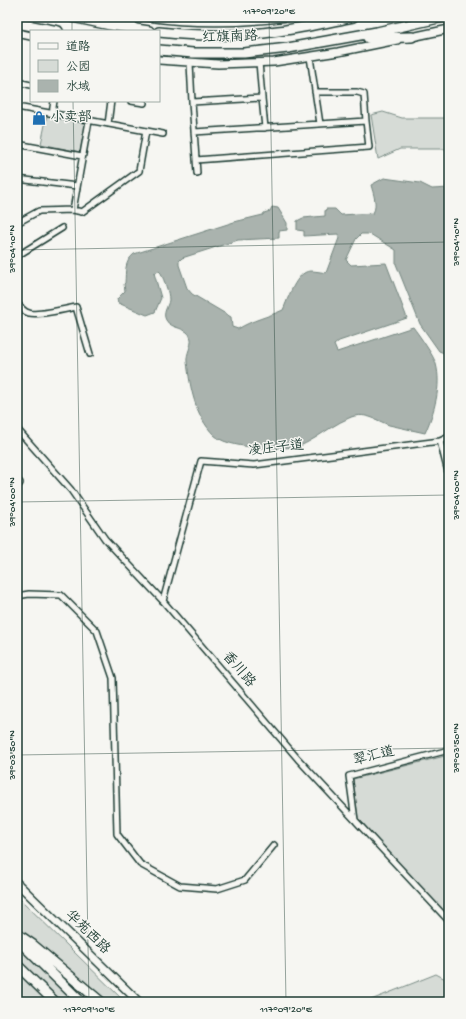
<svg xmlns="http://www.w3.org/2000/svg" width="466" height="1019" font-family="'Gochi Hand','LXGW WenKai TC',sans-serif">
<rect width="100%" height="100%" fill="#f6f6f2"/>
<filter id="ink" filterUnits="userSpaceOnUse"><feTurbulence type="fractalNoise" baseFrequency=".025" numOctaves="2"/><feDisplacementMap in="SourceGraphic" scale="8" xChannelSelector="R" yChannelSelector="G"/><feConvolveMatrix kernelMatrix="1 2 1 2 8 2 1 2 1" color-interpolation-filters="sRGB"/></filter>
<g filter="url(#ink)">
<path fill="#d6dbd6" stroke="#7a8c85" d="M383,112L402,118H449V149H400L378,159L371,115Z
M47,115L86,123L80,152L41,144Z
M449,755V918L358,818L353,779Z
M17,896L125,1002H17Z
M436,974L449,981V1002H366Z"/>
<path fill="#aab3ae" stroke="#72847d" d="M384,178L420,183L432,189L449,188V355L439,351L420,324L396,264V250L370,234H361L356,239L346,260L351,265L386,263L407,318L339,341L334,345L337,352L413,327C419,335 434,356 436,364C442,386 434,413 425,433C413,430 401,428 389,425C376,420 364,411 349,418C337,423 326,431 315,438C311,440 307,443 302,445C289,449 276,448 263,448C249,447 224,445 214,435C195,416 190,387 187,362C186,353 192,346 191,339C189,326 171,330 166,320C162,313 168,307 169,300C169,291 164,281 161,273L159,271L154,273L161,298L155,312L147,315L118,303L117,299L125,291L124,284L125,283C126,271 124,262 134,254L234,222L263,215L264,213L270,211L272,207L278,208L287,223V230L279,231V238L238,240L182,258L179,261V265L187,288L192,294L231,317L232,327L238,329C252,320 268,317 283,310C288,299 296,272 310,271C315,271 321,272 326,273L339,238L338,234L304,236V231L297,230V221L303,218L325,216V211L326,209H335L341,215L373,213C378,205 373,193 371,185Z"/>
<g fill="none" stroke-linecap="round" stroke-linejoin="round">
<defs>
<path id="street" d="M310,57L320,124
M190,63L192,102L262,98L259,62
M17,82L31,85
M262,98L265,128
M131,101L144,103
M192,102L197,173
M17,107L163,134
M52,114L54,101
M108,124L111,101
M194,132L366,121L364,94L357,92H315
M17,144L82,156
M196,160L369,147L366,121
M17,179L77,186
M73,210L82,212L139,171L146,131
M17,223L39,211L73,210L89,121
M17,256L62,228
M17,303C20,307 24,312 29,313C38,316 66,309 76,307L90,354
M17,429L71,490L105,539L163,601L298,759L449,921
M440,441L449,476
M17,596L29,594L61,595L97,631L113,678L117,834L140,864L180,886L217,889L245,880L274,845
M163,601L201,461L254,465L440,441L449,437
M355,820L349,776L449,750"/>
<path id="secondary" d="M148,17C194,24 241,23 288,17
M17,33L31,36
M407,38L449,29
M159,60L218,64L274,62L338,52L397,40
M17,481L19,483L17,485
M17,883L139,1002"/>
<path id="highway" d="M72,17L110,25L149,31
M114,17L132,25
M17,23L58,31
M159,32C198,36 239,37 278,31C303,28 328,22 353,17
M368,38L412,37
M159,50L193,53H244L288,48L377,32L443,17
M17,934L33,945L101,1002
M17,939L81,1002
M17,965L55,1002"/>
</defs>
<use href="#street" stroke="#1f3d34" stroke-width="8"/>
<use href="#secondary" stroke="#1f3d34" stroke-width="10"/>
<use href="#highway" stroke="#1f3d34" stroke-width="12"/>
<use href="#street" stroke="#f6f6f2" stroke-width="5"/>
<use href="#secondary" stroke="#f6f6f2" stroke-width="7"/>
<use href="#highway" stroke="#f6f6f2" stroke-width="9"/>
</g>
</g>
<path fill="none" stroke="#1f3d34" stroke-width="1" stroke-opacity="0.45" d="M72,17V31M269,17L286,1002M73,101L89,1002M17,250L449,242M17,502L449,495M17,755L449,748M360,1002L449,1000"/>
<defs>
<symbol id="shop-bare" viewBox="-9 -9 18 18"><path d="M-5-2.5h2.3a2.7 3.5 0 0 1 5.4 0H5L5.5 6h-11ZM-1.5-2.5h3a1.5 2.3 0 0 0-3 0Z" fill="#1f6fb2" stroke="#f6f6f2" stroke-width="2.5" paint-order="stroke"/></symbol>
</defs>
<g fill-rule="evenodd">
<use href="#shop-bare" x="29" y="108" width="20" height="20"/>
</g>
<g text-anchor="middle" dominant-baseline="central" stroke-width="3" stroke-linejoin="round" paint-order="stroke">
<g font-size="14" fill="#1f3d34" stroke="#f6f6f2">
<text transform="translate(230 38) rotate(-2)">红旗南路</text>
<text transform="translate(276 449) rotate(-6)">凌庄子道</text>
<text transform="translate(238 670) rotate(49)">香川路</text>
<text transform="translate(374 757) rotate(-14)">翠汇道</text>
<text transform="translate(87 933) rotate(44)">华苑西路</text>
</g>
<g font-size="14" fill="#1f3d34" stroke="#f6f6f2" text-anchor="start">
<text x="50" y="118">小卖部</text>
</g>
</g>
<rect width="466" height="1019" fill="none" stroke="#f6f6f2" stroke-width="44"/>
<rect x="30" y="30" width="130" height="72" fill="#f6f6f2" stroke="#a0aca6"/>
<rect x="38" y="43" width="20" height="6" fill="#f6f6f2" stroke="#a0aca6"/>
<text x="66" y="50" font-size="12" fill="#1f3d34">道路</text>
<rect x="38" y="60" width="20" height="12" fill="#d6dbd6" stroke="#a0aca6"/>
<text x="66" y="70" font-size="12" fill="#1f3d34">公园</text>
<rect x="38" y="80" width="20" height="12" fill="#aab3ae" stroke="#a0aca6"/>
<text x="66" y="90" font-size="12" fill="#1f3d34">水域</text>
<rect x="22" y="22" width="422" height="975" fill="none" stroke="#1f3d34" stroke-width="1.5"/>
<g font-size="10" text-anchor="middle" fill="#1f3d34">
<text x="269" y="14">117°09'20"E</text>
<text transform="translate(455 242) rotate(-90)" y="4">39°04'10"N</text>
<text transform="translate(11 249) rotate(-90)" y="4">39°04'10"N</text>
<text transform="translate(455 495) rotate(-90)" y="4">39°04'00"N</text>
<text transform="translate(11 502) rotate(-90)" y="4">39°04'00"N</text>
<text transform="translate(455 748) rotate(-90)" y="4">39°03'50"N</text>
<text transform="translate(11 755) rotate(-90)" y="4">39°03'50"N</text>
<text x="89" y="1012">117°09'10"E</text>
<text x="286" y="1012">117°09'20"E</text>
</g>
</svg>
